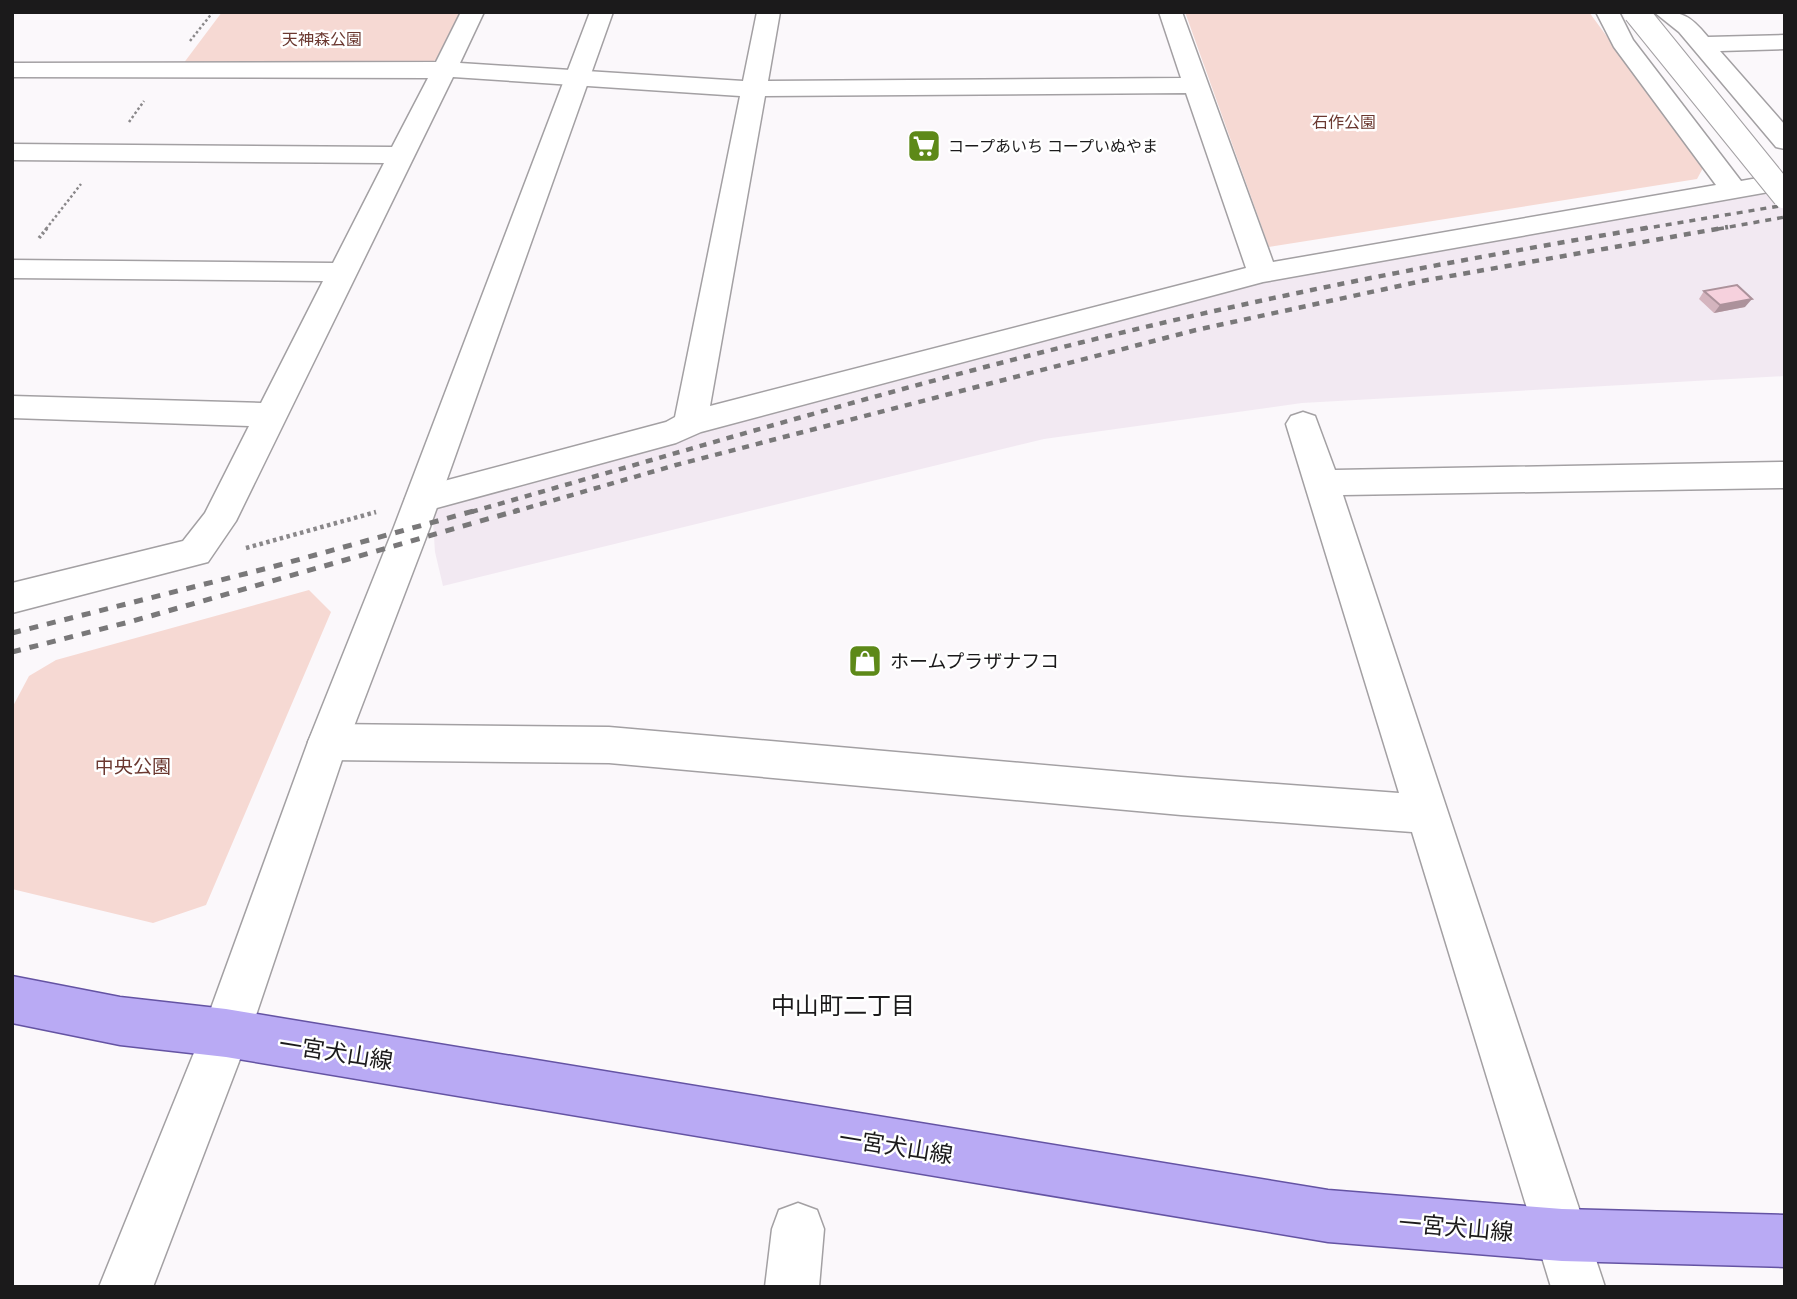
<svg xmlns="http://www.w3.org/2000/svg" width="1797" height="1299" font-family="'Public Sans','Noto Sans JP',sans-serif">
<rect width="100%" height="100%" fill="#fbf8fb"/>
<path fill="#f2e9f2" d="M1785,181V376L1302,403L1044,439L443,586L435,552L432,507L1262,273Z"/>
<path fill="#f6d9d3" d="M222,12H461L436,60L424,65L183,64Z
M1185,12H1589L1703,168L1697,179L1269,247Z
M309,590L331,612L206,905L153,923L12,889V708L29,676L56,660Z"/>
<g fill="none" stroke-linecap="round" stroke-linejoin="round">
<defs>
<path id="street" d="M461,12H484L460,63L743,81L757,12H780L768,81L1181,78L1159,12H1182L1273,262L1716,185L1614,47L1596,12H1619L1633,40L1741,181L1785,173V189L1263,282L701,432L676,443L422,512L410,508L405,499L410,490L666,422L675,417L740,96L453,77L236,521L208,562L12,613V583L183,541L205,513L249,426L12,418V396L261,403L323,281L12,278V260L333,263L384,163L12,160V144L392,147L428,78L12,77V63L436,62ZM1186,93L1246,268L710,406L765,96Z
M1654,12C1683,12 1689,14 1708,37L1785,35V49L1720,51L1785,125V149L1776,147L1679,32Z
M1303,412L1315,416L1335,470L1785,462V488L1343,495L1605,1287H1551L1412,832L1181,815L609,763L328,760L314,755L308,742L314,729L328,724L609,727L1181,777L1399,793L1286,424L1291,416Z
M798,1203L817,1210L824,1229L819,1287H765L772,1229L779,1210Z"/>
<path id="secondary" d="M590,12H613L430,527L348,742L250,1033L153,1287H99L202,1033L308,742L394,527Z"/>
<path id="primary" d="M12,976L120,997L226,1009L1328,1190L1562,1209L1785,1215V1267L1562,1261L1328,1242L226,1057L120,1045L12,1023Z"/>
</defs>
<use href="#street" stroke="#a3a0a3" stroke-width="3"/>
<use href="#secondary" stroke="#a3a0a3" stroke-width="3"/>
<use href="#primary" stroke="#6453a3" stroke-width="3"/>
<path stroke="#8a888a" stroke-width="2.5" stroke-dasharray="2.5 2.5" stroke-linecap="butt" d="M190,41L213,12
M129,122L144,101
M46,229L81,184"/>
<path stroke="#8a888a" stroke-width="3.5" stroke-dasharray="2.5 2.5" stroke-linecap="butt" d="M39,238L48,227"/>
<path stroke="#8a888a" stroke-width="4.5" stroke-dasharray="3.5 3.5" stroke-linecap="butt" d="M246,548L376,512"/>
<use href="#street" fill="#fff" fill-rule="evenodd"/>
<use href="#secondary" fill="#fff" fill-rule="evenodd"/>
<use href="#primary" fill="#b9aaf4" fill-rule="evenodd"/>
<path stroke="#797879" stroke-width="3.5" stroke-dasharray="6 6" stroke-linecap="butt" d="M1642,229L1785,205
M1718,229L1785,217"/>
<path stroke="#797879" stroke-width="4.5" stroke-dasharray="7 7" stroke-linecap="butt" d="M471,512C692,449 913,382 1137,329C1307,288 1480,256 1652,227
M513,512L676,465L1196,330L1422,281L1728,227"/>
<path stroke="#797879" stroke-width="5" stroke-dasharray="9 9" stroke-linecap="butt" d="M12,633L272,567L477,510
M12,652L133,621L519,510"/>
<defs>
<path id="secondary-bridge" d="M1636,12L1785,196"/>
</defs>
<use href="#secondary-bridge" stroke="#a3a0a3" stroke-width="27" stroke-linecap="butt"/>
<use href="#secondary-bridge" stroke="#fff" stroke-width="25"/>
</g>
<path fill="#d4b4be" d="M1704,291L1745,307L1714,313L1699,299Z"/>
<path fill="#ac929b" d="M1752,299L1745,307L1714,313L1720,305Z"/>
<path fill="#f6d1dd" stroke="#ac929b" stroke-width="2" d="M1737,285L1752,299L1720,305L1704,291Z"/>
<defs>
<symbol id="supermarket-square" viewBox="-11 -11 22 22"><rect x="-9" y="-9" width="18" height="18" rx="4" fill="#5d8918" stroke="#fff"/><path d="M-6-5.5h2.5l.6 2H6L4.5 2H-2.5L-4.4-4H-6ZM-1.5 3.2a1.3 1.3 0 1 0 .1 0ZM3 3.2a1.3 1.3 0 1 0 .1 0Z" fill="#fff"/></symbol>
<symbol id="shop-square" viewBox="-11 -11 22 22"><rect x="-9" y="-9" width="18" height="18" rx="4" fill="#5d8918" stroke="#fff"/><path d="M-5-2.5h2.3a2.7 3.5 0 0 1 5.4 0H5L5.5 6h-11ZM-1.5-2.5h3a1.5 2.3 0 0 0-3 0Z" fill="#fff"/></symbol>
</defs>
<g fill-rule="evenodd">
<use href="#supermarket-square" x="905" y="127" width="38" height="38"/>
<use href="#shop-square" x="846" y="642" width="38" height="38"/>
</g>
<g text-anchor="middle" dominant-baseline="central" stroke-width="5" stroke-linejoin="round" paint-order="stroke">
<g font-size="16" fill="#6b3830" stroke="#fff">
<text x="322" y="39">天神森公園</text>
<text x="1344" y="122">石作公園</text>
</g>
<g font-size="16" fill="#1b1a1b" stroke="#fff" text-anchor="start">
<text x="948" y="146">コープあいち コープいぬやま</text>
</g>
<g font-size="19" fill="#1b1a1b" stroke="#fff" text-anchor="start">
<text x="890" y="661">ホームプラザナフコ</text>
</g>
<g font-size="19" fill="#6b3830" stroke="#fff">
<text x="133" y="766">中央公園</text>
</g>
<g font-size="23" fill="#1b1a1b" stroke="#fff">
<text transform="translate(336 1052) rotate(9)">一宮犬山線</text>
<text transform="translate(896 1146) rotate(9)">一宮犬山線</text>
<text transform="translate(1456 1227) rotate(5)">一宮犬山線</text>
</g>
<g font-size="24" fill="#1b1a1b" stroke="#fff">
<text x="843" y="1005">中山町二丁目</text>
</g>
</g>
<rect width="1797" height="1299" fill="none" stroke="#1b1a1b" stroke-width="28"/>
</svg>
